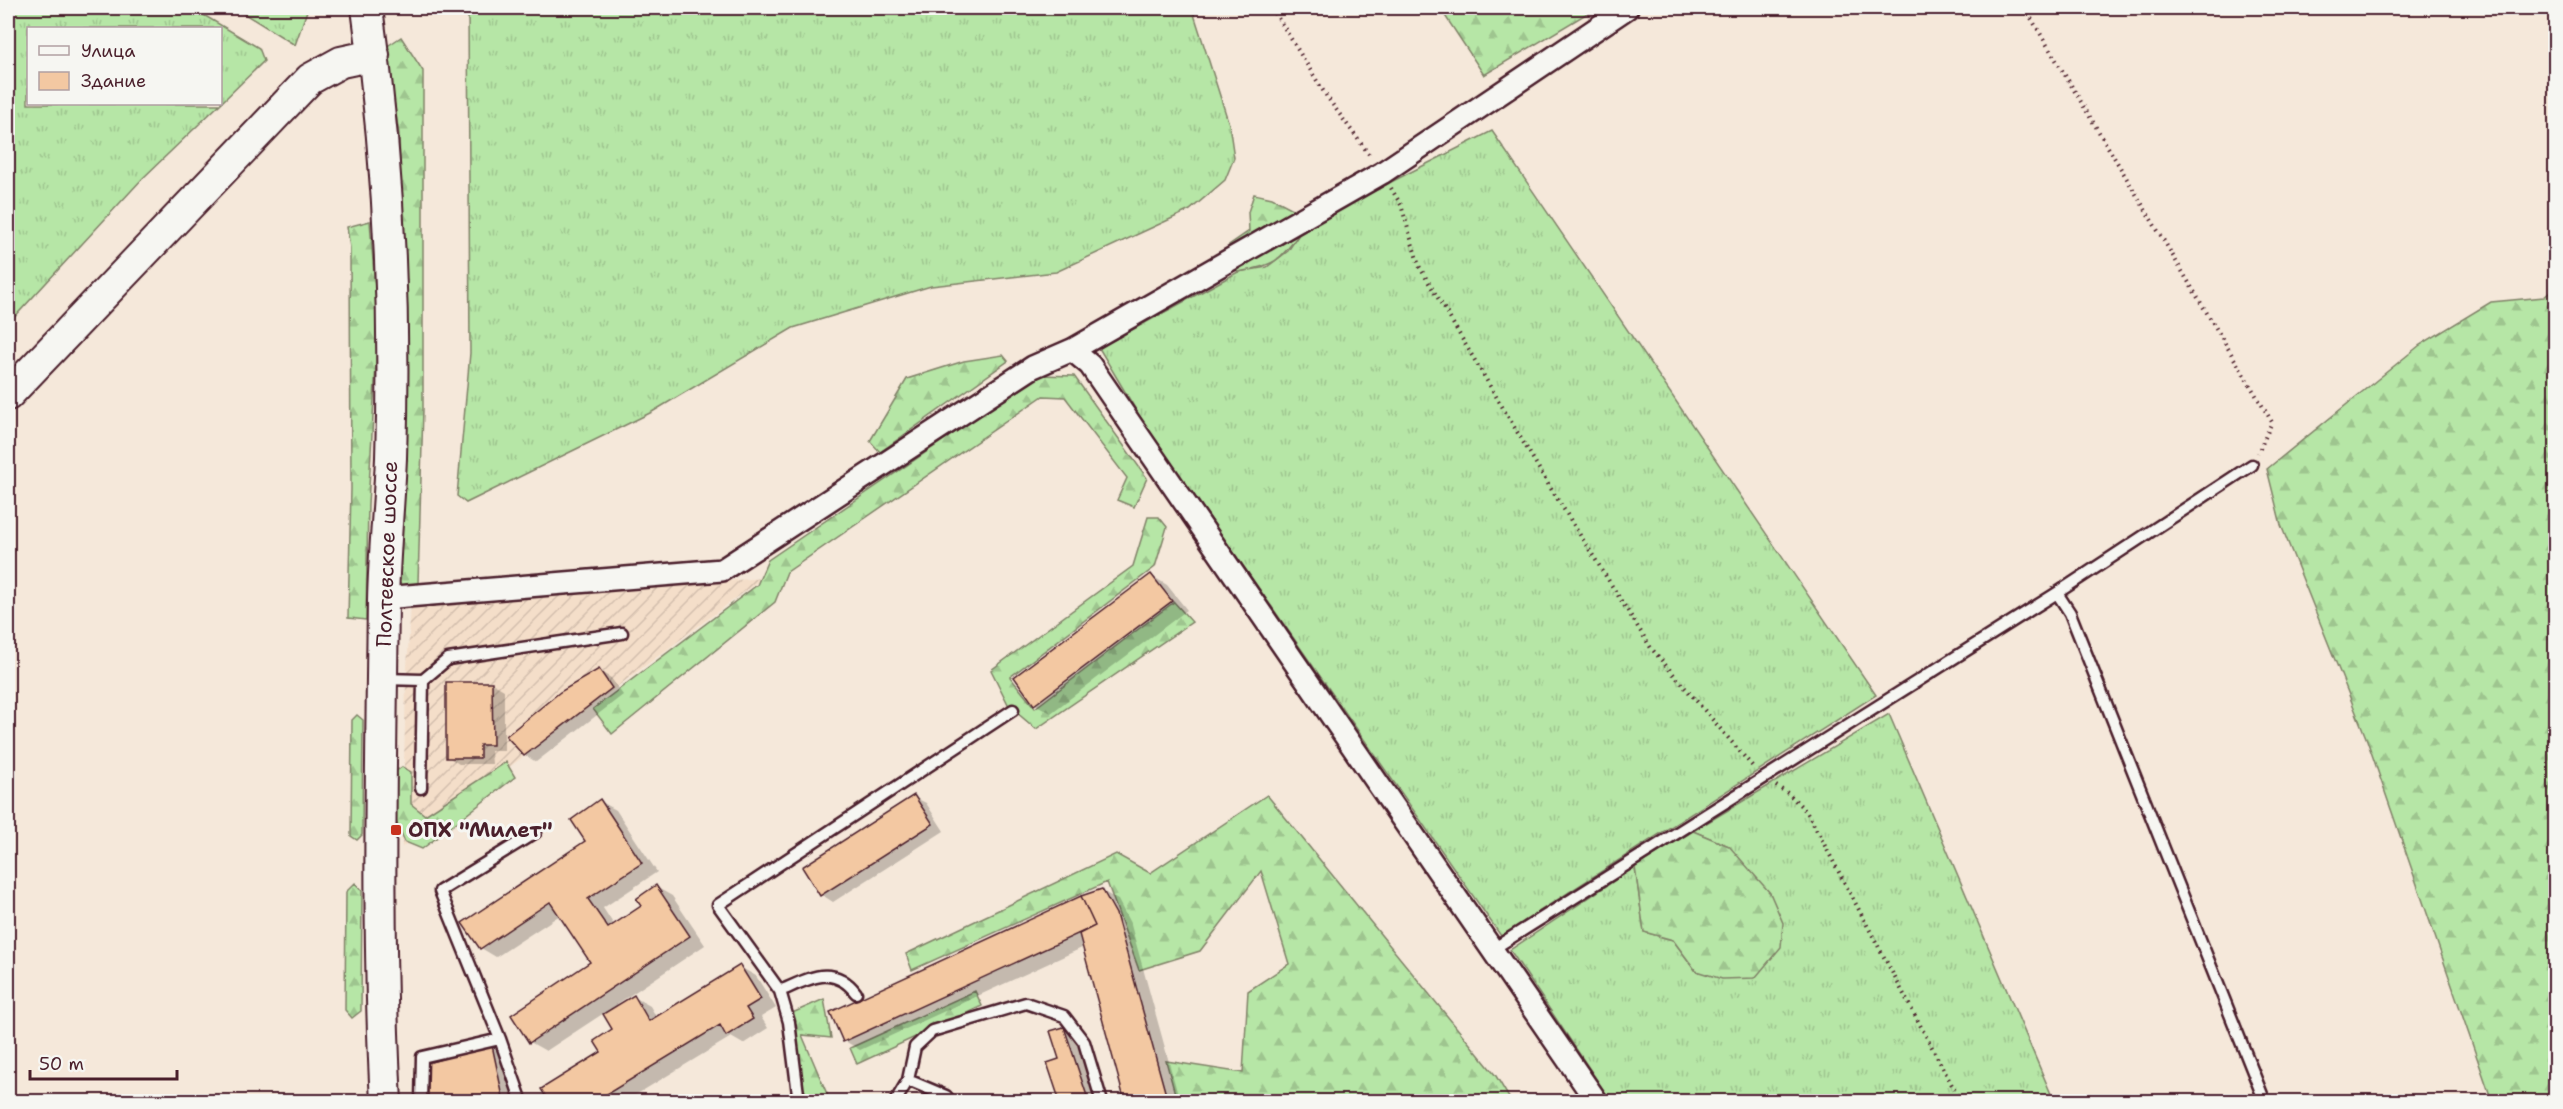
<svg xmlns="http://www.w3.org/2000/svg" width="2563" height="1109" font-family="'Shantell Sans',sans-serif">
<defs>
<pattern id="industrial-furrows" width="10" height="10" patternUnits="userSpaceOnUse" patternTransform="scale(1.5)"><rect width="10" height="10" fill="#f4dec9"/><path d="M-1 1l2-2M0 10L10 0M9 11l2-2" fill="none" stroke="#d3bead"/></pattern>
<pattern id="grass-tufts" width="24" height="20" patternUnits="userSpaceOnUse" patternTransform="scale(1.5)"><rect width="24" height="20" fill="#b6e6a6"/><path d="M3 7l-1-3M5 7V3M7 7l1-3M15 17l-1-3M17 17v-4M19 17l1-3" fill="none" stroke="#9ec58f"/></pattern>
<pattern id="forest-firs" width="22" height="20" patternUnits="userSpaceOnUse" patternTransform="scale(1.5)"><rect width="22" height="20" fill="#b6e6a6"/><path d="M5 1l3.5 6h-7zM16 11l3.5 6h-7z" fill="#9ec58f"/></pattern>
</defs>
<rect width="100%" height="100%" fill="#f5e8da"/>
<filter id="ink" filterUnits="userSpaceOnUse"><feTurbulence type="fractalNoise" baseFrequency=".0167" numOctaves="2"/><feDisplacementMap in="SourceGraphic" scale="12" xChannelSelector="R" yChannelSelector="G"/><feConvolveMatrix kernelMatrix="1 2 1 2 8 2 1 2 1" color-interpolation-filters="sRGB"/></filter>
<g filter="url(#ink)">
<path fill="url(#industrial-furrows)" d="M763,578L402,847L406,682L411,605Z"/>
<path fill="url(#grass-tufts)" stroke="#808268" stroke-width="1.5" d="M8,8H192L259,48L264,61L221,103L220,28H28V104H220L143,178L8,324Z
M235,8H308L295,45Z
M468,8H1192L1229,124L1234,158L1225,180L1190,210L1056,272L931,286L793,328L652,412L466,503L457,496L470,353Z
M1492,131L1876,695L1501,936L1143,422L1099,348L1238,272L1267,267L1288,251L1301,231L1393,181Z
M1889,714L2054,1101H1611L1510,950L1635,867L1644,932L1673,940L1696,971L1729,846L1693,831Z"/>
<path fill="url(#forest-firs)" stroke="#808268" stroke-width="1.5" d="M1440,8H1596L1484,75Z
M401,37L423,71V409L418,583L396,587L404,294L399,134L386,47Z
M1254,194L1272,198L1295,210L1301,231C1280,262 1273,266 1238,272L1230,263L1229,245L1249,231L1248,212Z
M370,221L378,329L368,504L366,620L348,618L351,489L350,248L347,227Z
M2555,288V1101H2492L2367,740L2281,525L2267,469L2420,345L2491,302L2544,297Z
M1003,355L1008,361L880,452L870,441L907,379L964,361Z
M1039,375L1074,376L1147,478L1134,507L1117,500L1127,478L1065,397L1043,396L787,572L775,602L612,734L593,709L757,585L768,560Z
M1148,517H1159L1167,527L1155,567L1010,677L1035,708L1174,602L1192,622L1036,729L1009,706L991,670L1133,566Z
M357,715L363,720L362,835L357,840L351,836L352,720Z
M506,762L515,777L422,849L405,842L396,821L395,772L402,767L411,772V804L425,815Z
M1267,795L1496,1076L1511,1101H1177L1166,1061L1243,1073L1248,991L1289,964L1261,871L1200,951L1139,970L1107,882L912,970L906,954L1116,854L1150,873Z
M1693,831L1729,846L1770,893L1783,923L1781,947L1755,978L1722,979L1696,971L1673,940L1644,932L1635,867Z
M355,883L362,891L361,1011L352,1018L345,1010L346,892Z
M975,991L982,1006L857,1064L850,1048Z
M824,999L831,1038L802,1035L830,1101H809L799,1077L790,1014Z"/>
<path fill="#0003" d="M1152,576L1167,585L1187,610L1051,713L1035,704Z
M599,671L611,678L623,695L536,762L525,755Z
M447,683H492L504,690V751H491L492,764H459L448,757Z
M914,797L926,803L944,831L833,902L822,895Z
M600,801L616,810L657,872L603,908L614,925L643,906L656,887L672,896L705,945L617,1004L618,1006L634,997L650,1006L657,1018L740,967L756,976L776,1008L761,1017L768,1028L743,1044L731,1037L624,1102H551L603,1053L614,1030L604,1013L546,1051L530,1042L592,962L560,915L496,957L481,948L587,841Z
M1102,891L1118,900L1131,925L1180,1102H1127L1084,947L860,1050L845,1041Z
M1064,1028L1079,1037L1101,1102H1062Z
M491,1047L507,1056L517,1102H429Z"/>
<path fill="#f3c8a2" stroke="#4a1f2b" stroke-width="1.5" d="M1151,574L1172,601L1034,705L1014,677Z
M599,669L612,688L524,756L506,736L560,692Z
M446,682H492L493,745H480V758H446Z
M914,795L933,824L820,896L802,867Z
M600,799L642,863L588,899L608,928L641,906L636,899L656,885L690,936L529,1043L511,1015L590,962L550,902L480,949L462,923L585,841L571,820Z
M1102,889L1116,914L1168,1102H1125L1079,934L1095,926L1081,896Z
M1081,896L1095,926L843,1042L830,1012Z
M740,965L761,999L746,1008L753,1019L726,1036L720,1025L594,1102H549L541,1089L601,1052L594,1041L612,1029L603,1014L634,995L649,1021Z
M1064,1027L1089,1102H1060L1047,1063L1059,1059L1050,1031Z
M492,1045L504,1102H428L427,1063Z"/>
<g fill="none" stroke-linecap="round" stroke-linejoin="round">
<defs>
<path id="lane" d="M2057,593L2070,613L2265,1102
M383,679L423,680L448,659L622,633
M421,788L423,680
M1493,949L2057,593L2252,465
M780,991C809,979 833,963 856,993
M908,1080L946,1096L951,1102
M421,1102L422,1057L500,1039
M522,1102L500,1039L440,891L536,832
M799,1102L789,1022L780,991L718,905L1013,710
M895,1102L908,1080L915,1047L932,1031L1026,1003L1064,1016L1084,1042L1102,1102"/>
<path id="street" d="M1072,350L1090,365L1597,1102
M383,598L722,570L1033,367L1072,350L1382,173L1627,8"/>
<path id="secondary" d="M367,8C388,156 396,307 391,458C389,505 384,553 383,601C381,767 377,935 386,1102
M8,395L310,79L341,62L374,55"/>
</defs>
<use href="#lane" stroke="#4a1f2b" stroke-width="15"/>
<use href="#street" stroke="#4a1f2b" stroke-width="26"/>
<use href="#secondary" stroke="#4a1f2b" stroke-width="34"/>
<path stroke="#4a1f2b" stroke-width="4" stroke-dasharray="1.5 4.5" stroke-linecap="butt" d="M1272,8L1327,97L1371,157
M2025,8L2272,422L2258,453
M1391,188L1401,205L1419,266L1548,484L1651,648L1754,768
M1776,786L1789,794L1807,812L1961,1102"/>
<use href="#lane" stroke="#f6f6f2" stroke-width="10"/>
<use href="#street" stroke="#f6f6f2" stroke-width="21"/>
<use href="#secondary" stroke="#f6f6f2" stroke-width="30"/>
</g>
</g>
<rect fill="#c8321e" stroke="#f6f6f2" stroke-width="2" x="390" y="824" width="12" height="12" rx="3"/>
<g text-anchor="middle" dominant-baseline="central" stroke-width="6" stroke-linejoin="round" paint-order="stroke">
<g font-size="21" fill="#4a1f2b" stroke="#f6f6f2">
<text transform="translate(387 554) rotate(-88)">Полтевское шоссе</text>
</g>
<g font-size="21" font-weight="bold" fill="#4a1f2b" stroke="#f6f6f2" text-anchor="start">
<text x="408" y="830">ОПХ "Милет"</text>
</g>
</g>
<rect width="2563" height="1109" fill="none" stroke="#f6f6f2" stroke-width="30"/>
<rect x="15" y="15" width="2533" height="1079" fill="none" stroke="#4a1f2b" stroke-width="2" filter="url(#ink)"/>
<rect x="27" y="27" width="195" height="78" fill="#f6f6f2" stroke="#b1a0a2" stroke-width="1.5"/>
<rect x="39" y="46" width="30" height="9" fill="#f6f6f2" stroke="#b1a0a2" stroke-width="1.5"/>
<text x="81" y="57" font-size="18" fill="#4a1f2b">Улица</text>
<rect x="39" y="72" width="30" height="18" fill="#f3c8a2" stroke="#b1a0a2" stroke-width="1.5"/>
<text x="81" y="87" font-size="18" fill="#4a1f2b">Здание</text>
<path d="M30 1070v9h147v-9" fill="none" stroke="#4a1f2b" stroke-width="3"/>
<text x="39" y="1070" font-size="18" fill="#4a1f2b" stroke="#f6f6f2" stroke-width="4.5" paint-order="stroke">50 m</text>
</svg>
